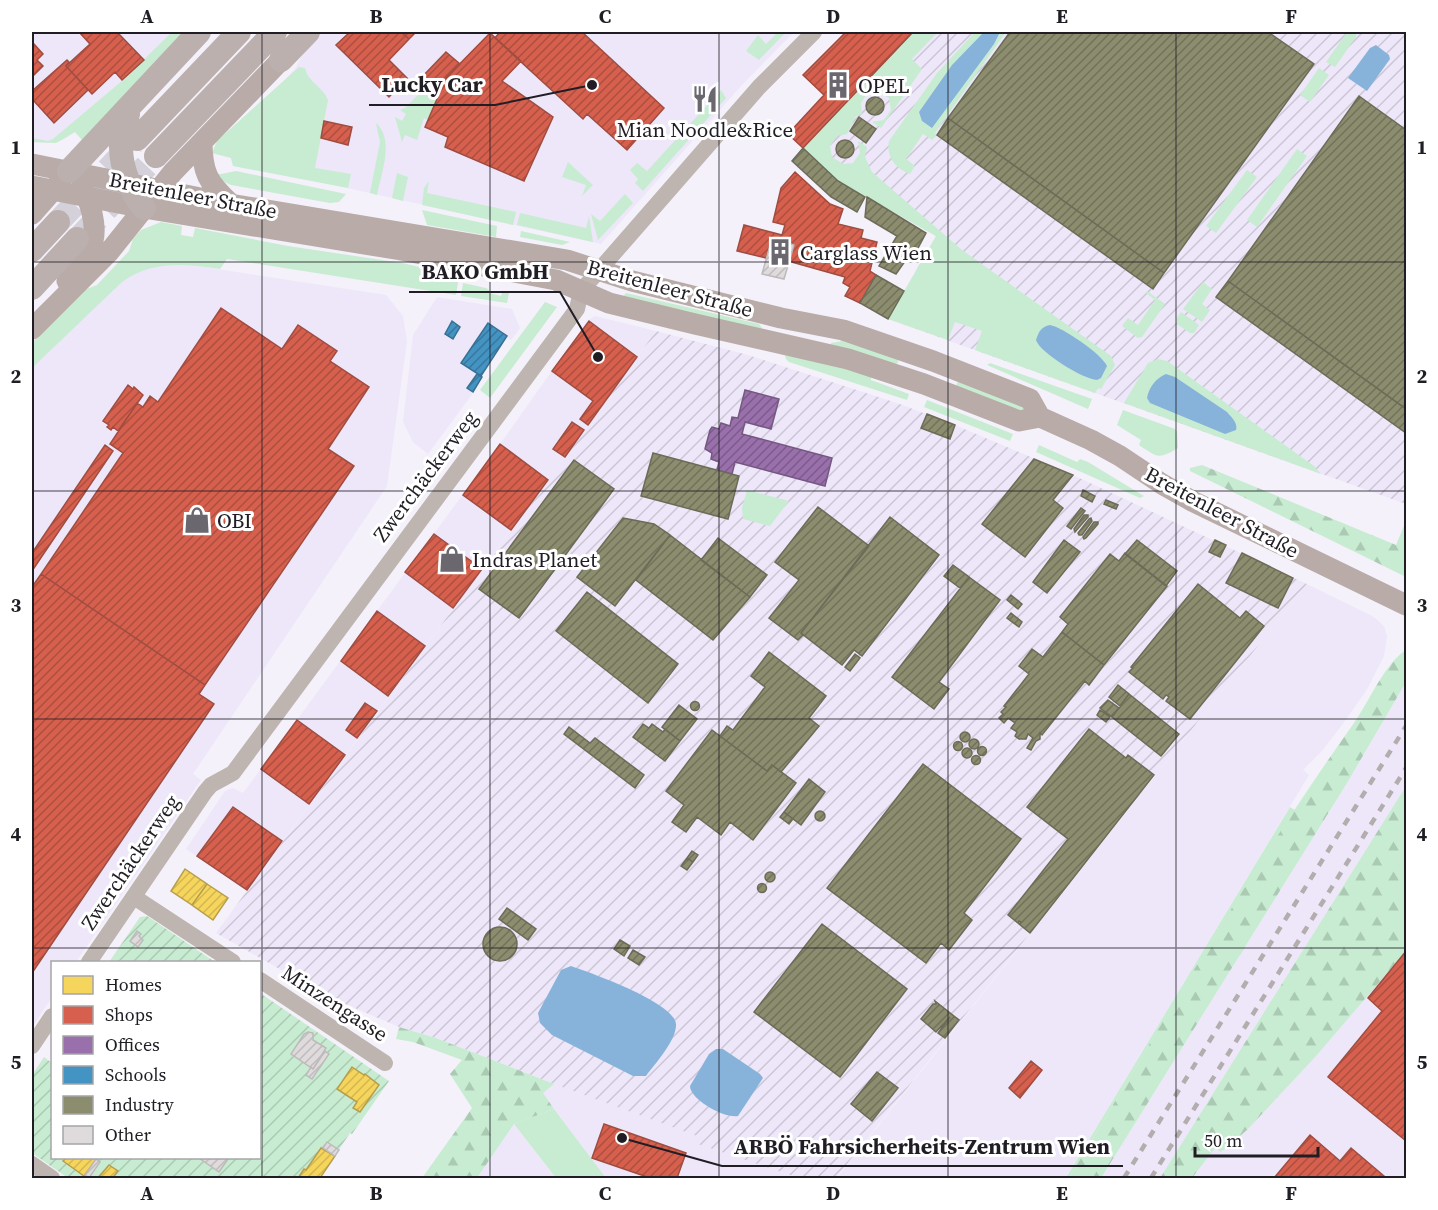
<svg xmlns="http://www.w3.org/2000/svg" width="1438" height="1210" font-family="'Source Serif 4',serif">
<defs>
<pattern id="industrial-furrows" width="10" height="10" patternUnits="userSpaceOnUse" patternTransform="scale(1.5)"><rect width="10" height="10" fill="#ede7f9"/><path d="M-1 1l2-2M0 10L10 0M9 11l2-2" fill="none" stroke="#cbc6d5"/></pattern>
<pattern id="forest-firs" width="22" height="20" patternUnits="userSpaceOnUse" patternTransform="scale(1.5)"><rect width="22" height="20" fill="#c7ecd1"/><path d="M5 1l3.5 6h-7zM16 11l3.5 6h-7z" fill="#abcab3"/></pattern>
<pattern id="garden-furrows" width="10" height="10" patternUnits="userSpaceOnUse" patternTransform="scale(1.5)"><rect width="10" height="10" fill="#c7ecd1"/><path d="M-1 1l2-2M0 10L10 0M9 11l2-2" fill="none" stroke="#abcab3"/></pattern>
<pattern id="homes-hatch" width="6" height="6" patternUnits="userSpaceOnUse" patternTransform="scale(1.5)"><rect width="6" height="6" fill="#f6d55c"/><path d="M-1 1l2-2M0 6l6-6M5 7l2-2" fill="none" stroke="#d3b650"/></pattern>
<pattern id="shops-hatch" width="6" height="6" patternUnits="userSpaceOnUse" patternTransform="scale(1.5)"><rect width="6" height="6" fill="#d6604d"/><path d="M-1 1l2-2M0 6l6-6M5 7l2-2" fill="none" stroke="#ad4f40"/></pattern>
<pattern id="offices-hatch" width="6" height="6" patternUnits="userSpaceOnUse" patternTransform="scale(1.5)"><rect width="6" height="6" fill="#9970ab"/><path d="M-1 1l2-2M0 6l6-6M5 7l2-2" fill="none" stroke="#7c5b8b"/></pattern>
<pattern id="schools-hatch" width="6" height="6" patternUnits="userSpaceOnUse" patternTransform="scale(1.5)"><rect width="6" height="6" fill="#4393c3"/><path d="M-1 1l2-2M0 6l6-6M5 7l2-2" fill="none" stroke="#38779e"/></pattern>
<pattern id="industry-hatch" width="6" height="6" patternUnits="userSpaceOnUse" patternTransform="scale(1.5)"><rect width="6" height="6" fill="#8c8c6e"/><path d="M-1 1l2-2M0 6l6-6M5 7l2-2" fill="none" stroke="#72725a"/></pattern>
<pattern id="building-hatch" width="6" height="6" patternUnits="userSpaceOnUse" patternTransform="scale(1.5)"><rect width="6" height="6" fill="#dfdbdc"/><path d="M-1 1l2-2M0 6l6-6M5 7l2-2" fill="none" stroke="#bfbcbd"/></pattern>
</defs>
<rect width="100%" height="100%" fill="#f4f1fa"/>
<path fill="#ede7f9" d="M32,32H185L82,140L75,132L63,140L46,143L32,142Z
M321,32H794L741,86L601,244L293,176L233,166L231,158L212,153L217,141L278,87L295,69L306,47Z
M138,249L178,263L386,295L403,316L407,341L387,486L193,774L201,780L76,962H52V997L32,1028V349Z
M437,297L512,309L520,328L511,340L506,337L481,376L482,377L473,393L428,454L413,442L403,422L413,335Z
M595,316L656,331L247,890L186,849L225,791L233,788L243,793L500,444L588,320Z
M1307,584L1374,617L1384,626L1387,636L1384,656L1366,691L1342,725L1322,751L1303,770L1309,775L1066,1178H837Z
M1406,682V786L1160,1178H1101L1347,783Z
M1406,931V1178H1175L1200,1139L1222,1152Z
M554,1084L698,1136L696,1143L799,1178H606L542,1093Z
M514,1124L556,1178H477Z"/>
<path fill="url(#industrial-furrows)" d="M913,32H1406V504L888,319L936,236L838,181L803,148Z
M656,331L748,355L897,403L955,425L1073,475L1307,584L836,1178H799L695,1143L697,1136L554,1084L436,1038L399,1027L329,997L216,933Z"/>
<path fill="#c7ecd1" d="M172,32H185L82,140L75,132L56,143L32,142V138L48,141L53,139L123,80Z
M778,32H786L759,60L746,51L758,35L766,44Z
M913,32H938L912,59L922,69L881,128L872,122L884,120L891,110L889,98L879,92L867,93L861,103L862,114L856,116L847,134L837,136L830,146L832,157L843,164L853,163L860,153L858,141L867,147L865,157L872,172L962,250L1111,356L1115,365L1101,389L1098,388L1095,393L975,350L982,331L955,322L948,340L888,319L936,236L838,181L803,148Z
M975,32H1006L935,133L937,135L932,140L923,134L906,159L915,166L910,174C895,168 886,157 889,141L937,73Z
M1347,32H1356V37L1335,67L1326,62Z
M299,67L305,68C307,81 323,87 328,100L315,168L351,174L348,188L233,166L231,158L212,153L217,141Z
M1319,68L1329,75L1310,102L1300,95Z
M446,78L428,120L424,118L417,140L405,135L402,142L395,117L402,121L406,114L400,110L405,108L426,87L432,93Z
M721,90L726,98L643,191L635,183L638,179L630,170L637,163L647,171Z
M376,123C395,140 381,173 377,195L370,193L380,142Z
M1297,149L1307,156L1257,227L1247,220Z
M568,162L593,185L582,196L586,185L562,177Z
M1247,170L1257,177L1216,233L1206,226Z
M236,171L346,194L339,202L330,203L231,185L220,180L216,175Z
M397,173L408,177L403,201L392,198Z
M429,181L427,193L516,212L513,225L422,205L424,188Z
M625,194L633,203L598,240L591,214L600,221Z
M422,210L497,226L496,237L427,225Z
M520,213L586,228L589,216L593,242L517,225Z
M161,222L182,226L181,235L193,237L195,228L288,246L402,263L459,276L456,295L227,259L220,269C185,264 153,260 122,282L32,368V343L84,290L97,285L129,251L133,239L141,230Z
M521,231L570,242L562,245L520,237Z
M1203,282L1212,289L1202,304L1210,310L1202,322L1183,309Z
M463,283L486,288L489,290V293L501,296L503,291L509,293L507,303L461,296Z
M1147,291L1165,304L1142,337L1138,338L1122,326L1128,318L1138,325L1155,300L1146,293Z
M626,293L759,324L762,328L761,330L621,298Z
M545,302L557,307L490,398L480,390Z
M1181,312L1199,325L1194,333H1190L1177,324L1176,319Z
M842,341L898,359V363L895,364L831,345V343Z
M785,355L830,364L871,377V380L909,394L907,400L789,362L786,359Z
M1158,359L1167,361L1314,466L1321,474L1124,403L1148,363Z
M990,363L1092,399L1088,409L987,365Z
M958,381L1024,407V410L1022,412L956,386Z
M927,400L1013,434L1010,441L924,407Z
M1123,410L1175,429L1177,432L1178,448C1158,460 1157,457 1139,445L1141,440L1117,425Z
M1039,445L1077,462L1080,459L1088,462L1144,496L1140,498L1036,452Z
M747,490L789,501L770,526L743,519L742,508Z
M1290,807L1295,810L1216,934L1069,1178H1066Z
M554,1109L606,1178H556L514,1124Z"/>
<path fill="url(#forest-firs)" d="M1202,465L1396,545L1406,521V577L1190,471V468Z
M1406,650V682L1347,783L1101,1178H1069C1162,1025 1250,869 1354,723C1369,702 1385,663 1406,650Z
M1406,786V951L1316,1056L1247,1130L1221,1152L1215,1148L1192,1178H1160Z
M399,1027L436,1038L554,1084L543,1093L554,1109L514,1124L477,1178H422L472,1108L450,1074L462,1060L413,1042L396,1039Z"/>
<path fill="url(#garden-furrows)" d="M147,916L215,962H109L140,917Z
M260,993L389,1081L352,1134L350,1133L320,1178H68L32,1153V1075L44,1057L52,1063V1158H260Z"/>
<path fill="#87b3db" d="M984,32H998L999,34L994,44L932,128L922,121L919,112L952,65Z
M1376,45L1389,55L1390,59L1367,91L1348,78L1370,48Z
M1050,325C1062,327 1102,354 1107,366L1101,378L1097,380C1083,379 1040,353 1036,340C1039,331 1041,327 1050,325Z
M1166,374L1175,377L1227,412C1232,418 1238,423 1236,430L1225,434L1150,403L1147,398C1149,387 1156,378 1166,374Z
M571,966C591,973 674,1002 676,1024C677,1040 655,1064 646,1076H633L552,1035L540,1023L538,1013L561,970Z
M716,1049H723L760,1074L763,1078L738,1116C726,1119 690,1100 690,1086L709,1054Z"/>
<path fill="url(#homes-hatch)" stroke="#b69e4b" stroke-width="1.5" d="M185,869L207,884L192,905L171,891Z
M207,884L228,898L213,920L192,905Z
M352,1067L364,1075L365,1074L379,1085L360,1112L353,1108L357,1102L337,1089Z
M321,1148L335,1156L320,1178H298L304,1169L306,1170Z
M66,1158H97L84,1176L63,1161Z
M109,1165L118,1171L114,1176L117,1178H98Z"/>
<path fill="url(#shops-hatch)" stroke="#9f4c41" stroke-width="1.5" d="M79,32H117L144,60L122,80L115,72L92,94L66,66L90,44Z
M350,32H401L409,39L389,60L407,78L389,97L336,45Z
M401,32H416L409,39Z
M500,32H582L664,108L627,150L587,114L583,119L495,38Z
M846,32H913L803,148L788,134L824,95L803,75Z
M490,33L521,61L502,81L553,117L524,181L445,147L448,137L425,127L446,78Z
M34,44L43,54L37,60L43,66L32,77V46Z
M446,52L460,64L437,88L423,76Z
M67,60L69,62L66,66L88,90L54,123L32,99V91Z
M324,121L352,127L348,145L321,138Z
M795,172L830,204L843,209L838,224L863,230L861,238L877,242L870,271L876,275L860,303L845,296L850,287L843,283L845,277L788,261L794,245L772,238L766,258L737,251L744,225L782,235L785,225L773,222L781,188Z
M221,308L282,349L298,325L337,351L330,361L369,387L328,449L354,466L205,685L41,574L123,453L110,444L137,403L143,407L150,396L158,402Z
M589,321L637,357L588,425L580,419L593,401L552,371Z
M128,385L133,389L134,387L143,395L118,431L113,427L111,430L107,427L109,425L103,421Z
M572,422L584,430L565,457L553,449Z
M500,444L548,480L511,530L463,495Z
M105,445L113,451L32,571V553Z
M434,534L482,569L453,608L405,572Z
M41,574L205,685L199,694L214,704L32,973V587Z
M377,611L425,646L388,696L341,661Z
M365,703L377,711L357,738L346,730Z
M297,720L345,755L309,804L261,769Z
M233,807L282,841L247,890L197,856Z
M1406,951V1141L1328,1077L1382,1011L1368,998Z
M1031,1061L1042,1070L1020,1098L1009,1088Z
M604,1124L686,1153L677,1178H650L592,1158Z
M1310,1135L1340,1161L1351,1148L1384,1176L1382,1178H1274Z"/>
<path fill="url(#offices-hatch)" stroke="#755782" stroke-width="1.5" d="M745,390L779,399L771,429L745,422L742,434L832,458L825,486L735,462L732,474L717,470L719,462L711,459L712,453L705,449L710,430L712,427L719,429L721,423L730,426L732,417L738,418Z"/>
<path fill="url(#schools-hatch)" stroke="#387093" stroke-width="1.5" d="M452,321L460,327L453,339L445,334Z
M488,323L507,336L481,376L461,363Z
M477,374L482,377L473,392L467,388Z"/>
<path fill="url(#industry-hatch)" stroke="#6c6b58" stroke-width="1.5" d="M1010,32H1268L1314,64L1164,273L948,118Z
M1359,96L1406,130V409L1228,281Z
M866 106a9 9 0 1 1 18 0a9 9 0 1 1-18 0Z
M859,117L876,129L866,143L850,131Z
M948,118L1164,273L1153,289L937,135Z
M836 149a9 9 0 1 1 18 0a9 9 0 1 1-18 0Z
M803,148L838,181L865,197L857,212L831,197L792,161Z
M867,197L926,233L918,248L915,247L896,274L879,266L897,236L865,217Z
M876,275L904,291L888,319L860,303Z
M1228,281L1406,409V433L1216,297Z
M927,414L955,425L950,439L921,428Z
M653,453L739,476L728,519L641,496Z
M1034,459L1073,475L1053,500L1063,508L1025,557L982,524Z
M574,460L614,489L519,618L479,589Z
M1083,490L1095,496L1092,502L1081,496Z
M1106,500L1118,505L1116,509L1104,504Z
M818,507L869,546L801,633L803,635L798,640L769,618L799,580L775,562Z
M1081,508L1085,511L1071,529L1067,526Z
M1084,515H1088V517L1075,532L1074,529Z
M890,517L939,555L862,656L854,650L842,665L801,633Z
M623,518L654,524L670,535L615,606L577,577Z
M1089,519L1091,518L1092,521L1082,535H1079L1078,533Z
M1094,522H1098V524L1086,538L1084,539L1083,537Z
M670,535L750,597L713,640L636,580Z
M718,538L767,575L750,597L701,560Z
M1064,540L1080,552L1047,593L1033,582Z
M1137,540L1177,571L1166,586L1125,554Z
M1215,540L1226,545L1220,557L1209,552Z
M1125,553L1167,586L1104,665L1062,632L1068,624L1060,617L1110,554L1119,561Z
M1242,553L1293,578L1278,608L1226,583Z
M953,565L969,577L960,588L944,576Z
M969,577L1000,600L939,682L949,689L934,709L892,677Z
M1198,584L1240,618L1246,611L1264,626L1190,719L1166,701L1169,697L1166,695L1163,699L1129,672L1133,668L1131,667Z
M587,592L678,664L648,703L556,631Z
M1011,595L1022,604L1018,609L1007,600Z
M1011,613L1022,622L1019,627L1007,618Z
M1062,632L1104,665L1089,685L1085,681L1042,735L1040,733V739L1036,741L1031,750L1027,748L1033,738L1028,734L1026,739H1019L1015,736L1017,732L1011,728L1015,723L1008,718L1004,723L999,718L1003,714L1001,712L1006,707L1004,706L1029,674L1019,666L1032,649L1043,657Z
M769,652L826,696L809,718L819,726L781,772L772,765L767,771L720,736L727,726L733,730L765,687L751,676Z
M855,654L860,658L850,671L845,667Z
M1118,685L1129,694L1120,706L1109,697Z
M1129,694L1179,734L1161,756L1112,717Z
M1108,700L1119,708L1112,717L1100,708Z
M690.5 706a4.5 4.5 0 1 1 9 0a4.5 4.5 0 1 1-9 0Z
M679,705L697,719L680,741L662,727Z
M1100,710L1110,717L1106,722L1097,715Z
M643,724L649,728L652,724L663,732L665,729L680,741L665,761L633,737Z
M569,727L590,743L595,738L644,775L635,788L564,734Z
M1089,729L1126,758L1128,755L1154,775L1030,933L1019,924L1021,922L1019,921L1018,923L1008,915L1068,839L1027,807Z
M712,730L767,771L772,765L796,783L753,840L730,822L721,835L697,817L686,832L672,822L684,805L666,791Z
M960 737a5 5 0 1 1 10 0a5 5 0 1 1-10 0Z
M969 744a5 5 0 1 1 10 0a5 5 0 1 1-10 0Z
M953.5 746a4.5 4.5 0 1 1 9 0a4.5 4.5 0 1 1-9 0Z
M977.5 751a4.5 4.5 0 1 1 9 0a4.5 4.5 0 1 1-9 0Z
M962 753a5 5 0 1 1 10 0a5 5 0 1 1-10 0Z
M971.5 760a4.5 4.5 0 1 1 9 0a4.5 4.5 0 1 1-9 0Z
M923,764L1021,839L964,913L972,920L949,950L941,943L926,963L827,888Z
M809,779L825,792L801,825L784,812Z
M815 816a5 5 0 1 1 10 0a5 5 0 1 1-10 0Z
M784,812L793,819L789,824L780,817Z
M692,851L698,855L693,862L687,858Z
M687,858L693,862L687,870L681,866Z
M765 877a5 5 0 1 1 10 0a5 5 0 1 1-10 0Z
M757.5 888a4.5 4.5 0 1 1 9 0a4.5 4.5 0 1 1-9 0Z
M507,908L536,929L528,940L499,919Z
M822,924L907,989L840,1077L754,1012Z
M483 944a17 17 0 1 1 34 0a17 17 0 1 1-34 0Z
M620,940L630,946L624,956L614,949Z
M633,950L645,957L639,965L628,958Z
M935,1001L959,1020L945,1038L938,1033L950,1017L936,1032L921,1019L933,1004H936Z
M877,1072L898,1088L872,1121L851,1104Z"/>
<path fill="url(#building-hatch)" stroke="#bebabb" stroke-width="1.5" d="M772,238L794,245L784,279L762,274Z
M137,931L141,934L139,936L143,940L138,947L130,941Z
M308,1032L313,1033V1040L326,1048L313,1069L291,1054L304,1034Z
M325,1051L329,1054L312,1079L306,1075L311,1067L313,1069Z
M327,1142L339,1150L335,1156L323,1148Z
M199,1158H226L228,1159L219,1172Z
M96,1159L100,1162L89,1178L85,1175Z"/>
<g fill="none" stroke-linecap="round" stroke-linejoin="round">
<path stroke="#d4d1da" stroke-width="24" stroke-dasharray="24 12" stroke-linecap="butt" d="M58,222L133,143
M81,236L156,156"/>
<path stroke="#beb4b0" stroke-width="16" d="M134,897L233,962
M89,962L205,792L211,785L233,773L577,309L581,291L759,87L814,32
M260,980L385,1063
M32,1046L52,1016
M32,1164L52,1178"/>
<path stroke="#b8aba8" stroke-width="21" d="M202,142C202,172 208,183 230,203
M32,164L230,204L567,260L632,281L781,318L843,330L933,361L1030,399L1040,417
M32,186L144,208L401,250L556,280L609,303L695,324L848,359L924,384L1019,421L1040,417L1091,440L1120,456L1162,484L1192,501L1406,605
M32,214L61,181
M67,281C74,270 90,252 93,241C97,225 90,201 82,187
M32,329L109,252L173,172L281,60"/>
<path stroke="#bbb0ae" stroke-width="24" d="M281,60L308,32
M128,114C126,124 122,136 121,147C121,169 131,192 144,208
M137,139L239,32
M156,156L275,32
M69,171L199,32
M32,250L58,222
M32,288L77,239"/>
<path stroke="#b3adae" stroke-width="4.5" stroke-dasharray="8 8" stroke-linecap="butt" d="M1124,1178L1406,726
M1151,1178L1406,768"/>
</g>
<path fill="none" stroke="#201d24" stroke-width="1.5" stroke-opacity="0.55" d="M262,32V1178M490,32V1178M719,32V1178M948,32V1178M1176,32V1178M32,262H1406M32,491H1406M32,719H1406M32,948H1406"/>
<defs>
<symbol id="building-bare" viewBox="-9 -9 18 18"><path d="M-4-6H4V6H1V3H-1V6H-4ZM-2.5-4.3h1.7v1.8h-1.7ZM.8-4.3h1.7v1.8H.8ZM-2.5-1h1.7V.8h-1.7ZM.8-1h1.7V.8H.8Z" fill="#6a676f" stroke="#fff" stroke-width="2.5" paint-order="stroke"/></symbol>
<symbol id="restaurant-bare" viewBox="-9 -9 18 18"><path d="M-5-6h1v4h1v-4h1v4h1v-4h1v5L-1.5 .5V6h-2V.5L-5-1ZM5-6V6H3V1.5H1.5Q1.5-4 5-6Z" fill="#6a676f" stroke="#fff" stroke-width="2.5" paint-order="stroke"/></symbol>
<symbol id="shop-bare" viewBox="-9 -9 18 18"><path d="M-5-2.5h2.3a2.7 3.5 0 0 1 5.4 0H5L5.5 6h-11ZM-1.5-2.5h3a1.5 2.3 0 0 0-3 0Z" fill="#6a676f" stroke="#fff" stroke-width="2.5" paint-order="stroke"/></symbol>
</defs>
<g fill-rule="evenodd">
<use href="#building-bare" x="819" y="66" width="38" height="38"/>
<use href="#restaurant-bare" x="686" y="80" width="38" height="38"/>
<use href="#building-bare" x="761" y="233" width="38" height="38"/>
<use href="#shop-bare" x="178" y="501" width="38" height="38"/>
<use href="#shop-bare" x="433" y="540" width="38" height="38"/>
</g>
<g text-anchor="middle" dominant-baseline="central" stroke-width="6" stroke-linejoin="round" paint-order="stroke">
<g font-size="21" fill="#201d24" stroke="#fff" text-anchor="start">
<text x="858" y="85">OPEL</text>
<text x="705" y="129" text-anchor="middle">Mian Noodle&amp;Rice</text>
<text x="800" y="252">Carglass Wien</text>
<text x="217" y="520">OBI</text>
<text x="472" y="559">Indras Planet</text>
</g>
<g font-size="21" fill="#201d24" stroke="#fff">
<text transform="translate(193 195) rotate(11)">Breitenleer Straße</text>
<text transform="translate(670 288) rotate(15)">Breitenleer Straße</text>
<text transform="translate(425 476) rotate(-53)">Zwerchäckerweg</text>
<text transform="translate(1222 512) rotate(28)">Breitenleer Straße</text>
<text transform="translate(130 862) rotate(-56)">Zwerchäckerweg</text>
<text transform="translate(335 1003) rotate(33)">Minzengasse</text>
</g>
</g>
<path fill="none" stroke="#201d24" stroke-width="2" d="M592 85L495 105H369M598 357L560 292H409M622 1138L722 1166H1123"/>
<g fill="#201d24" stroke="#fff" stroke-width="2">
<circle cx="592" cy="85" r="6"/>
<circle cx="598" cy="357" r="6"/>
<circle cx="622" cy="1138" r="6"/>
</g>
<g font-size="22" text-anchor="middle" font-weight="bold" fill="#201d24" stroke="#fff" stroke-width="6" stroke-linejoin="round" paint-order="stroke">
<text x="432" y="92">Lucky Car</text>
<text x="485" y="279">BAKO GmbH</text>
<text x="922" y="1154">ARBÖ Fahrsicherheits-Zentrum Wien</text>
</g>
<rect width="1438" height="1210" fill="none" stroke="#ffffff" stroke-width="66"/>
<rect x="51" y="961" width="210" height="198" fill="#ffffff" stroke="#a6a5a7" stroke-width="1.5"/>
<rect x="63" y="976" width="30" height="18" fill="#f6d55c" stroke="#a6a5a7" stroke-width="1.5"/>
<text x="105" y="991" font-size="18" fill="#201d24">Homes</text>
<rect x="63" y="1006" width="30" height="18" fill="#d6604d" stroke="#a6a5a7" stroke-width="1.5"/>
<text x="105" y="1021" font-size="18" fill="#201d24">Shops</text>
<rect x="63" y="1036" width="30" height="18" fill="#9970ab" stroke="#a6a5a7" stroke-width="1.5"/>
<text x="105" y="1051" font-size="18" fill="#201d24">Offices</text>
<rect x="63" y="1066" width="30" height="18" fill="#4393c3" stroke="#a6a5a7" stroke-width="1.5"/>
<text x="105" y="1081" font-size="18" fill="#201d24">Schools</text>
<rect x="63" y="1096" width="30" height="18" fill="#8c8c6e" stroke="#a6a5a7" stroke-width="1.5"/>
<text x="105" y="1111" font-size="18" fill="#201d24">Industry</text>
<rect x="63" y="1126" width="30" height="18" fill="#dfdbdc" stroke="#a6a5a7" stroke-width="1.5"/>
<text x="105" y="1141" font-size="18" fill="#201d24">Other</text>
<path d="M1195 1147v9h123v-9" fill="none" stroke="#201d24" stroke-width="3"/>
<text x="1204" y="1147" font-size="18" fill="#201d24" stroke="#ffffff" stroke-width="4.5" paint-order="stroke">50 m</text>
<rect x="33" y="33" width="1372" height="1144" fill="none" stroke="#201d24" stroke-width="2"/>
<g font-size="20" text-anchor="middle" font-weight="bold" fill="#201d24">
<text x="147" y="23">A</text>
<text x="376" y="23">B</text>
<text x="605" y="23">C</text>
<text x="833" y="23">D</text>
<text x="1062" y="23">E</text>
<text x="1291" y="23">F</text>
<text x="16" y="154">1</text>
<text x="1422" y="154">1</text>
<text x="16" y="383">2</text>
<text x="1422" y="383">2</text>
<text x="16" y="612">3</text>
<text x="1422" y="612">3</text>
<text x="16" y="841">4</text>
<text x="1422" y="841">4</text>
<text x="16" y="1069">5</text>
<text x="1422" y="1069">5</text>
<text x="147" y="1200">A</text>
<text x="376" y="1200">B</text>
<text x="605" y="1200">C</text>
<text x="833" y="1200">D</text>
<text x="1062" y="1200">E</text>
<text x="1291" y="1200">F</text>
</g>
</svg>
